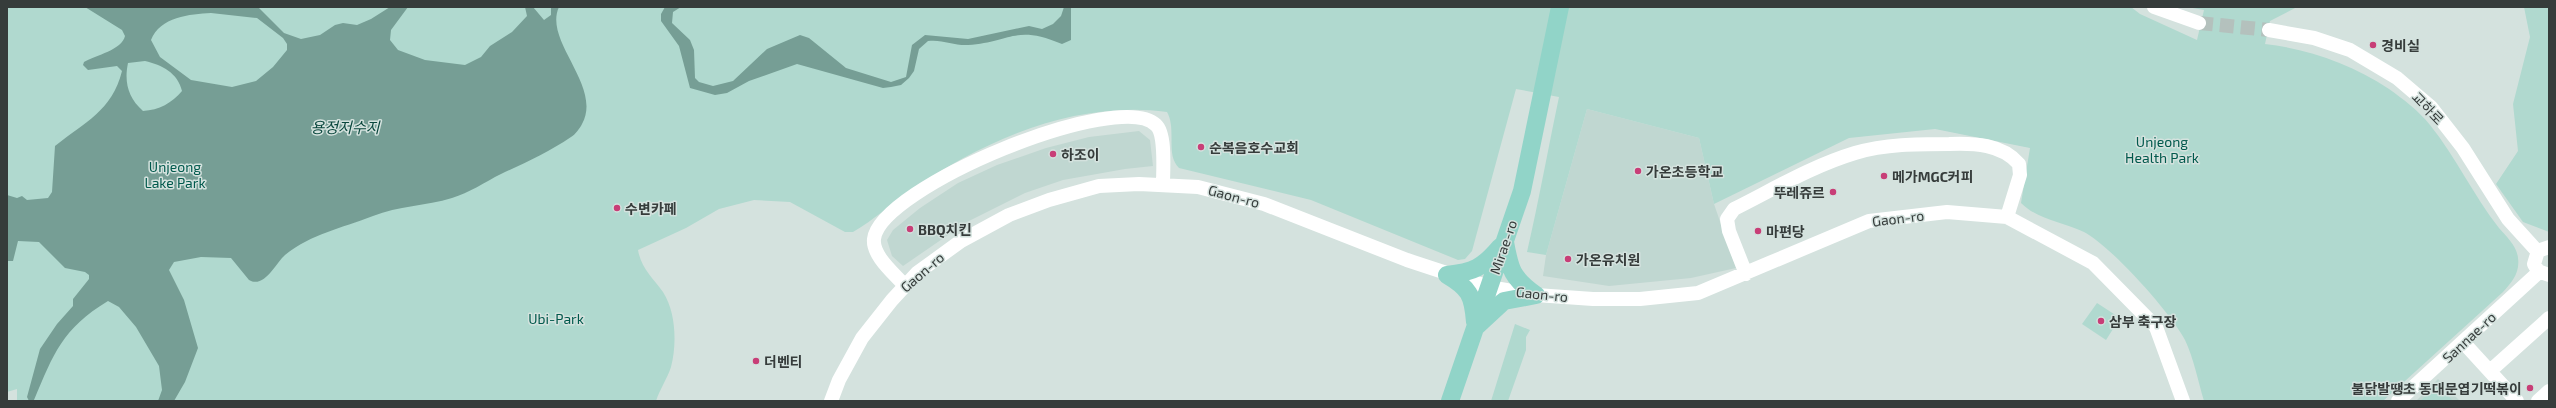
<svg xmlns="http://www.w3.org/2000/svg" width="2556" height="408" font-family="'Exo 2','Noto Sans KR',sans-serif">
<rect width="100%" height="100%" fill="#d4e2de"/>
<path fill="#c0d7d1" d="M1587,109L1699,138L1714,204L1736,268L1691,278L1609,286L1543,276L1546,255Z
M1139,131L1150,140L1153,166L1125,169L1063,180L1025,193L967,222L903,266L892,256L887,240L893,230L920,208L958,183L997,165L1046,148L1089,137Z
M2438,379L2460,401H2416Z"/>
<path fill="#b0d9cf" d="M7,7H2131L2140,14L2197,40L2204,10L2187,7H2297L2270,21L2265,44C2308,49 2352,64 2389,89C2403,99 2419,111 2430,125C2456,157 2473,195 2499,228C2506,236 2517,246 2518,258C2520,273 2512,282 2503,292L2383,401H2204C2198,381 2194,359 2185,340C2171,313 2111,246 2084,232C2063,222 2038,220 2021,203L2030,148L1935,129L1849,138L1714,204L1699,138L1587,109L1546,255L1527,252C1539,200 1548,149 1559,97L1516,89L1472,251L1465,259L1458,260L1311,200L1179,168C1165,154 1177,130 1167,112C1077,100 985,139 912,190C892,203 874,220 853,232H845L790,202L754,200L719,209L686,228L638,250C641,268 653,278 663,292C676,312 677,344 671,367C667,379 660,389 656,401H17V389L7,392Z
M2524,7H2549V232L2523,222L2496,184L2518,151L2513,104L2530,37Z
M2097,303L2120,318L2106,340L2082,324Z
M1515,324L1530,330L1526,337V350L1508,401H1491Z
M2438,385L2453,401H2420Z"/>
<path fill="#769e95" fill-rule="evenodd" d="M85,7H258L284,33L301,39L320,35L335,25L343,23L357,25L371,19L390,7H408L391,30L390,40L398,50L425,60L465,65L481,57L490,46L512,32L527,16L525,7H533L544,20L551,15V7H559C543,41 603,86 582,124C580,128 575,135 571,137C549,152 525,163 501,174C485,182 469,193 452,198C426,206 398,206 373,216C340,229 313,233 285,255C276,263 264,289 249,280L231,258L201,257L174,262L169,270L184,300L198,348L185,382L174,401H158L162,390L159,366L136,327L119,307L108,301C62,329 54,353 34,400L29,401L27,397L40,349L57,324L73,306V299L89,279V275L85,272L65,268L39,242L18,241L13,261H7V195L17,198L22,196L27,200L48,198L52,192L55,146C85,122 112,111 122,71L117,66L88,70L83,65L84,62C96,55 122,50 125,36L122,30ZM211,13L257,18L283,38L287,44V50L273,67L256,81L232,87L191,80L160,57L151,40C160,17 190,14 211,13ZM145,61C162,65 178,73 182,91C172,103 159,110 143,111C128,98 124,82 128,63Z
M665,7H681L673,12L672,23L690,40L694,50L695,78L699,82L713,86L733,81L767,49L800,35L809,38L846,68L891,82L906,77L912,45L925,35L968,39L1029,26L1042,29L1053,24L1061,16L1064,7H1071V40L1062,44C1015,24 1011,42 968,45C955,46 942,39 928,41L919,49L914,71L909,78L901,85L891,87L883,88L797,64L749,81L727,93L715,95L690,88L679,46L661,21V14Z"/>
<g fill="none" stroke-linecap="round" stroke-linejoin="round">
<path stroke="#b4c1bd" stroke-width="14" stroke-dasharray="14 7" stroke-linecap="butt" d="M2199,23L2269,30"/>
<path stroke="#fff" stroke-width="14" d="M2154,7L2199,23
M2269,30L2314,38L2350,50L2397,78L2431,107L2463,148L2508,219L2538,252
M2549,247L2538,251L2534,264L2538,271L2549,275
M1746,274L1729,231L1727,219L1734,209C1774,189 1812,166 1855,153C1885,144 1918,144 1949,144C1974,143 2002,144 2019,164L2020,175L2007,217
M905,286C895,274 872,256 874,239C880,187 1120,88 1156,125C1166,134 1163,170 1163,184
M2463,342L2517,401
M2490,371L2549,318
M831,401L839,380L862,338L892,300L917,273L961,241L1009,215L1049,200L1099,186L1139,184L1198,187L1264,204L1407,260L1489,287L1536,295L1593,299H1640L1698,293L1869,221L1947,212L2007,217L2093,263L2156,327L2183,401
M2398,401L2539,272
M2538,401L2549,391"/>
<path stroke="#91d4c8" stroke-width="18" d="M1505,242C1510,270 1512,278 1536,295
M1447,275C1474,272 1482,268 1500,247
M1447,275C1469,288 1473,295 1475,322
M1477,326L1504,301L1536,295
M1450,401L1522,191L1560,7"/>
</g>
<g fill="#c83e77" stroke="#d4e2de" stroke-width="1.5">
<circle cx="2373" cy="45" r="4"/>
<circle cx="1201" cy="147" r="4"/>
<circle cx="1053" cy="154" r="4"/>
<circle cx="1638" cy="171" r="4"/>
<circle cx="1884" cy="176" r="4"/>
<circle cx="1833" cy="192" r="4"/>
<circle cx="617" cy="208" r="4"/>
<circle cx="910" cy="229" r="4"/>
<circle cx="1758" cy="231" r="4"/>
<circle cx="1568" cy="259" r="4"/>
<circle cx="2101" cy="321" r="4"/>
<circle cx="756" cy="361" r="4"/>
<circle cx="2530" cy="388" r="4"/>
</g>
<g text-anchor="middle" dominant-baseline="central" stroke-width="3" stroke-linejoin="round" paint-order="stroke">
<g font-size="14" font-weight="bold" fill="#363c3b" stroke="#d4e2de" text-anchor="start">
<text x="2381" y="45">경비실</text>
<text x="1209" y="147">순복음호수교회</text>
<text x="1061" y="154">하조이</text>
<text x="1646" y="171">가온초등학교</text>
<text x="1892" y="176">메가MGC커피</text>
<text x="1825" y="192" text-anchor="end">뚜레쥬르</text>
<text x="625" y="208">수변카페</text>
<text x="918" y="229">BBQ치킨</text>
<text x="1766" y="231">마편당</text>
<text x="1576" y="259">가온유치원</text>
<text x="2109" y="321">삼부 축구장</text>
<text x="764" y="361">더벤티</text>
<text x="2522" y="388" text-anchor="end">불닭발땡초 동대문엽기떡볶이</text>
</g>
<g font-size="14" fill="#363c3b" stroke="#d4e2de">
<text transform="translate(2428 108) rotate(46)">교하로</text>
<text transform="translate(1234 196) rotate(15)">Gaon-ro</text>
<text transform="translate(1898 218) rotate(-7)">Gaon-ro</text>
<text transform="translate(1503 247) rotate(-71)">Mirae-ro</text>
<text transform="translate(922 272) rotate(-41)">Gaon-ro</text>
<text transform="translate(1542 294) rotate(6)">Gaon-ro</text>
<text transform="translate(2469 337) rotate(-43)">Sannae-ro</text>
</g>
<g font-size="14" fill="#00594c" stroke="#d4e2de">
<text x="2162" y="141">Unjeong<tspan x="2162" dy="16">Health Park</tspan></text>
<text x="175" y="166">Unjeong<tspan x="175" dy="16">Lake Park</tspan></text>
<text x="556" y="318">Ubi-Park</text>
</g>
<g font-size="15" font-style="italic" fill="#0a473d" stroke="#d4e2de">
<text x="345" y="127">용정저수지</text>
</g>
</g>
<rect width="2556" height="408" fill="none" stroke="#363c3b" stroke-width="16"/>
</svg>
